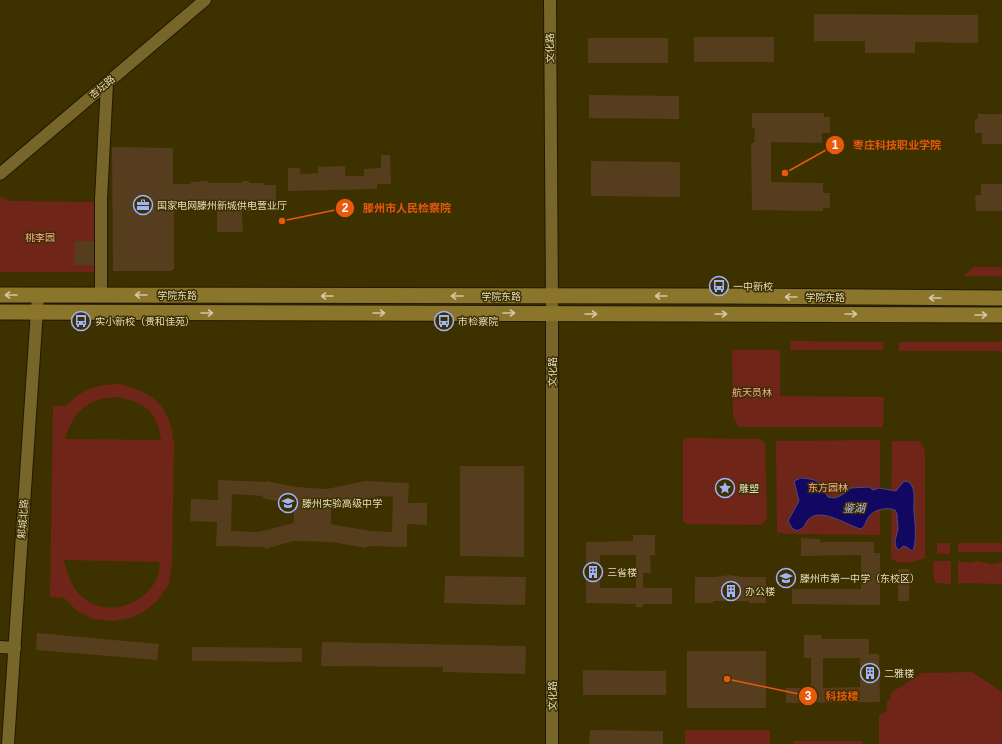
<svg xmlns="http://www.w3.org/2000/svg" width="1002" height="744" font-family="Helvetica,'Noto Sans SC',sans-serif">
<rect width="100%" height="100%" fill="#3e3100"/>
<path fill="#6f2618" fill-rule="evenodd" d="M0,196L10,201L97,202V272H0Z
M974,267H1002V276H963Z
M791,341L884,342L883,350H790Z
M899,342H1002V351H899Z
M732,350H780V396L884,397L883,427H739L733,416Z
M119,384C155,393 170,406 174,444L172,563L169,584L158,600L145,611L130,618L113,621L94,619L77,611L64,598L50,597L53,406H66C84,388 95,385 119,384ZM119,397C146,404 157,411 161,440L65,439C74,410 88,398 119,397ZM64,561V560L160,562C159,568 159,575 156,580C144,604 110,617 86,600C73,591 68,576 64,561Z
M686,438L760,439L765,443L767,518L762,525L687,524L683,521V441Z
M880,440V535L788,534L777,532L776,441Z
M892,441H920L925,451V558C913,562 903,566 891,559Z
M937,543H950V554L937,553Z
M958,543H1002V552H958Z
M933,561H951V584L936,583L934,581Z
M958,561L971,563L977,561L991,564L1002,562V584L958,583Z
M972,672L1002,692V744H879V715L887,711V701L891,700V693L922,673Z
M685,730H770V744H685Z
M793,741H862V744H794Z"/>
<path fill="#120861" stroke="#51487d" d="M801,478C822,480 817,481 828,497L835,498L842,495L851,488L869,487L873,490L879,488L896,491L904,481L909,482C917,490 913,502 914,512C915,525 917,538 913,551C909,550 907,546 903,546L899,550L896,547L895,541L898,529L897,514L895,510C887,507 873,509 868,518C865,523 866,525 861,529C848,526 823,508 810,518C803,524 808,526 797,531L792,528L788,521L799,501L794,481Z"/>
<path fill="#553d1e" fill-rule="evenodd" d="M814,14L978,15V43L915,42V53H865V41H814Z
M694,37H774V62H694Z
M588,38H668V63H588Z
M589,95L679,96V119L589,118Z
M752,113H824V117H830V133H822V143L771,142V182L823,183V193H830V208H823V211L752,210L751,143H754L755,128H752Z
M978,114H1002V144H982V133H975V119H978Z
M112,147L173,148V184H191V182H201V181H208V183H242V181H249V183H263V185H276V211H242L243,232H217V207H204V210H174V269L171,271H113Z
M381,155H390L391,184H377V189L288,191V168H300V174L318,173V167L345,166V176H364V169L381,168Z
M591,161L680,162V197L591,196Z
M981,184H1002V211H976L975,195H981Z
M75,241H94V265H74Z
M460,466H524V557L460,556Z
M218,480L266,482V481L296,487L327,489L365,481L409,483L408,503H427V525L407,524V547L367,546L366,548L332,542L293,541L265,549V547L216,546L217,522L190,521L191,499L218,500ZM232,494L263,496L262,498L294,505V523L258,532L231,531ZM379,496L393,497L392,532L370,531L331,524V506Z
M633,535H655V555H650L651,573H643V588H672V604H643V607H636V604L586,603V542L633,541ZM600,555H636V588H600Z
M801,538L820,539V542H874V553H880V605L792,604V589H861V555L801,556Z
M898,569H910L909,601H898Z
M730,575L742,577H766V603H749V601H713V603H695V577H714Z
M445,576L526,577L525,605L444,603Z
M37,633L159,644L157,660L36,650Z
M804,635H821L822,639H869V654H879L880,702L786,703V688H811V658H804ZM823,658H860V687L823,688Z
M322,642L526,646L525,674L443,672V667L321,666Z
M192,647L302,648V662L192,661Z
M687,651H766V708H687Z
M583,670L666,671V695H583Z
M590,730L663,731V744H589Z"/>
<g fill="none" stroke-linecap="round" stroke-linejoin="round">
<defs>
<path id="minor" d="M550,0L552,304V744
M0,174L205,0
M101,295V199L107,83
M0,647L15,648
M8,744L38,295"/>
<path id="major" d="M0,295L723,296L1002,298
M0,312L1002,315"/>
</defs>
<use href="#minor" stroke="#221900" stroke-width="14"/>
<use href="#major" stroke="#221900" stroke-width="17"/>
<use href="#minor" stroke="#77662a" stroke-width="12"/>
<use href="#major" stroke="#8a752b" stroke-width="15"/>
</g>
<defs><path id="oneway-shaft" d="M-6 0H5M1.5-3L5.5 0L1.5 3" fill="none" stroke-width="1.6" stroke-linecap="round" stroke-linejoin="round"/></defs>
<g stroke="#d3c7a1">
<use href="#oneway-shaft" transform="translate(11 295) rotate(-180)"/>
<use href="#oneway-shaft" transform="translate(141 295) rotate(-180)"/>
<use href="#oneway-shaft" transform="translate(327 296) rotate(-180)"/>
<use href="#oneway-shaft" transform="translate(457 296) rotate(-180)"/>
<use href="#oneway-shaft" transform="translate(661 296) rotate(-180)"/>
<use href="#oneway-shaft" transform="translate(791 297) rotate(-180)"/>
<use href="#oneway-shaft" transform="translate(935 298) rotate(-180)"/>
<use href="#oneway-shaft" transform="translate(207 313)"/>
<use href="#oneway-shaft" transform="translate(379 313)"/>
<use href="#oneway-shaft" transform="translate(509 313)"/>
<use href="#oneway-shaft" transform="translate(591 314)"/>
<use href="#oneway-shaft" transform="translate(721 314)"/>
<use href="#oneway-shaft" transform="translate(851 314)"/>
<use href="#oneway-shaft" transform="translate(981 315)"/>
</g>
<defs>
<symbol id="office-ring" viewBox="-11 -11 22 22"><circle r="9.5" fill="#3e3100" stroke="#a0b3fd" stroke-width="1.5"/><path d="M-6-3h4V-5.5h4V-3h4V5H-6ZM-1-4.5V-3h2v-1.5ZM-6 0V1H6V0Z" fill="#a0b3fd"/></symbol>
<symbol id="bus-ring" viewBox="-11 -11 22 22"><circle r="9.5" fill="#3e3100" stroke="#a0b3fd" stroke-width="1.5"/><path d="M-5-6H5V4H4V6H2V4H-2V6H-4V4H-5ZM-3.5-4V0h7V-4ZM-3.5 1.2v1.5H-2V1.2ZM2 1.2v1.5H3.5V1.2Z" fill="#a0b3fd"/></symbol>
<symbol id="sight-ring" viewBox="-11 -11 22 22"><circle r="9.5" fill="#3e3100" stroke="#a0b3fd" stroke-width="1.5"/><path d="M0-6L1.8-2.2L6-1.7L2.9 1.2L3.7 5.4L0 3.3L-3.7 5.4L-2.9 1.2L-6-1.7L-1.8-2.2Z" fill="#a0b3fd"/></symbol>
<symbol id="school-ring" viewBox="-11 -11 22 22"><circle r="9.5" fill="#3e3100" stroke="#a0b3fd" stroke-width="1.5"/><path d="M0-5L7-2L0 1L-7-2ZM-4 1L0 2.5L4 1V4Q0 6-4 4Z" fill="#a0b3fd"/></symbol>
<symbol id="building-ring" viewBox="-11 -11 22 22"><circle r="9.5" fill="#3e3100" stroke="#a0b3fd" stroke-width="1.5"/><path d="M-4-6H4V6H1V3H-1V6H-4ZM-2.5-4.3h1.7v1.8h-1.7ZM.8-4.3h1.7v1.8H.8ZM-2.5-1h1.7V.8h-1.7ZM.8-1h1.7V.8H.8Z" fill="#a0b3fd"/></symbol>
</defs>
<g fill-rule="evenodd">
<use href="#office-ring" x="132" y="194" width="22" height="22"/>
<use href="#bus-ring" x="708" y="275" width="22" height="22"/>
<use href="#bus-ring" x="70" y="310" width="22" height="22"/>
<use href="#bus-ring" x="433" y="310" width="22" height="22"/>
<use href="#sight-ring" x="714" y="477" width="22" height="22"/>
<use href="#school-ring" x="277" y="492" width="22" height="22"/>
<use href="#building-ring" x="582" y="561" width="22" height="22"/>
<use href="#school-ring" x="775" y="567" width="22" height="22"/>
<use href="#building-ring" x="720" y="580" width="22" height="22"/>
<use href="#building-ring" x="859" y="662" width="22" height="22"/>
</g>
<g text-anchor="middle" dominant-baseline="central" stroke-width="3" stroke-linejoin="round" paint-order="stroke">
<g font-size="10" fill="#e5dcbe" stroke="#3e3100">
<text transform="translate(550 48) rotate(-91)">文化路</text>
<text transform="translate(102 87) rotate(-40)">杏坛路</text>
<text x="177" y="295">学院东路</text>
<text x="501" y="296">学院东路</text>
<text x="825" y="297">学院东路</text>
<text transform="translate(552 372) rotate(-90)">文化路</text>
<text transform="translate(23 519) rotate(-86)">邾城北路</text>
<text transform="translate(552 696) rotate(-90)">文化路</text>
</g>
<g font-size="10" fill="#e5dcbe" stroke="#3e3100" text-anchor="start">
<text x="157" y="205">国家电网滕州新城供电营业厅</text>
<text x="733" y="286">一中新校</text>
<text x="95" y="321">实小新校（贵和佳苑）</text>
<text x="458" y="321">市检察院</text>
<text x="739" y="488">雕塑</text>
<text x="302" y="503">滕州实验高级中学</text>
<text x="607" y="572">三省楼</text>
<text x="800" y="578">滕州市第一中学（东校区）</text>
<text x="745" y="591">办公楼</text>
<text x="884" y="673">二雅楼</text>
</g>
<g font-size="10" fill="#f9a593" stroke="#3e3100">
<text x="40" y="237">桃李园</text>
<text x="752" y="392">航天员林</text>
<text x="828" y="487">东方园林</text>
</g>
<g font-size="11" font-style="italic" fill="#b0beed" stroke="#3e3100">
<text x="854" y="508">鉴湖</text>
</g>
</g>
<path fill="none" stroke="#e8590c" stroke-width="1.5" d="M785 173L835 145M282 221L345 208M727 679L808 696"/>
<g fill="#e8590c" stroke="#3e3100" stroke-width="1.5">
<circle cx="785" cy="173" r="4"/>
<circle cx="282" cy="221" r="4"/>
<circle cx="727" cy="679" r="4"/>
<circle cx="835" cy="145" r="10"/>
<circle cx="345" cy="208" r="10"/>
<circle cx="808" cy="696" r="10"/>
</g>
<g font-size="12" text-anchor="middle" font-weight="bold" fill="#fff">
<text x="835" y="149">1</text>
<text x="345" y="212">2</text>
<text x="808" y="700">3</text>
</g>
<g font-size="11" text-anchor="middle" font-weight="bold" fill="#e8590c" stroke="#3e3100" stroke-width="3" stroke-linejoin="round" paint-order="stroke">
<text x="897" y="149">枣庄科技职业学院</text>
<text x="407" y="212">滕州市人民检察院</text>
<text x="842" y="700">科技楼</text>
</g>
</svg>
